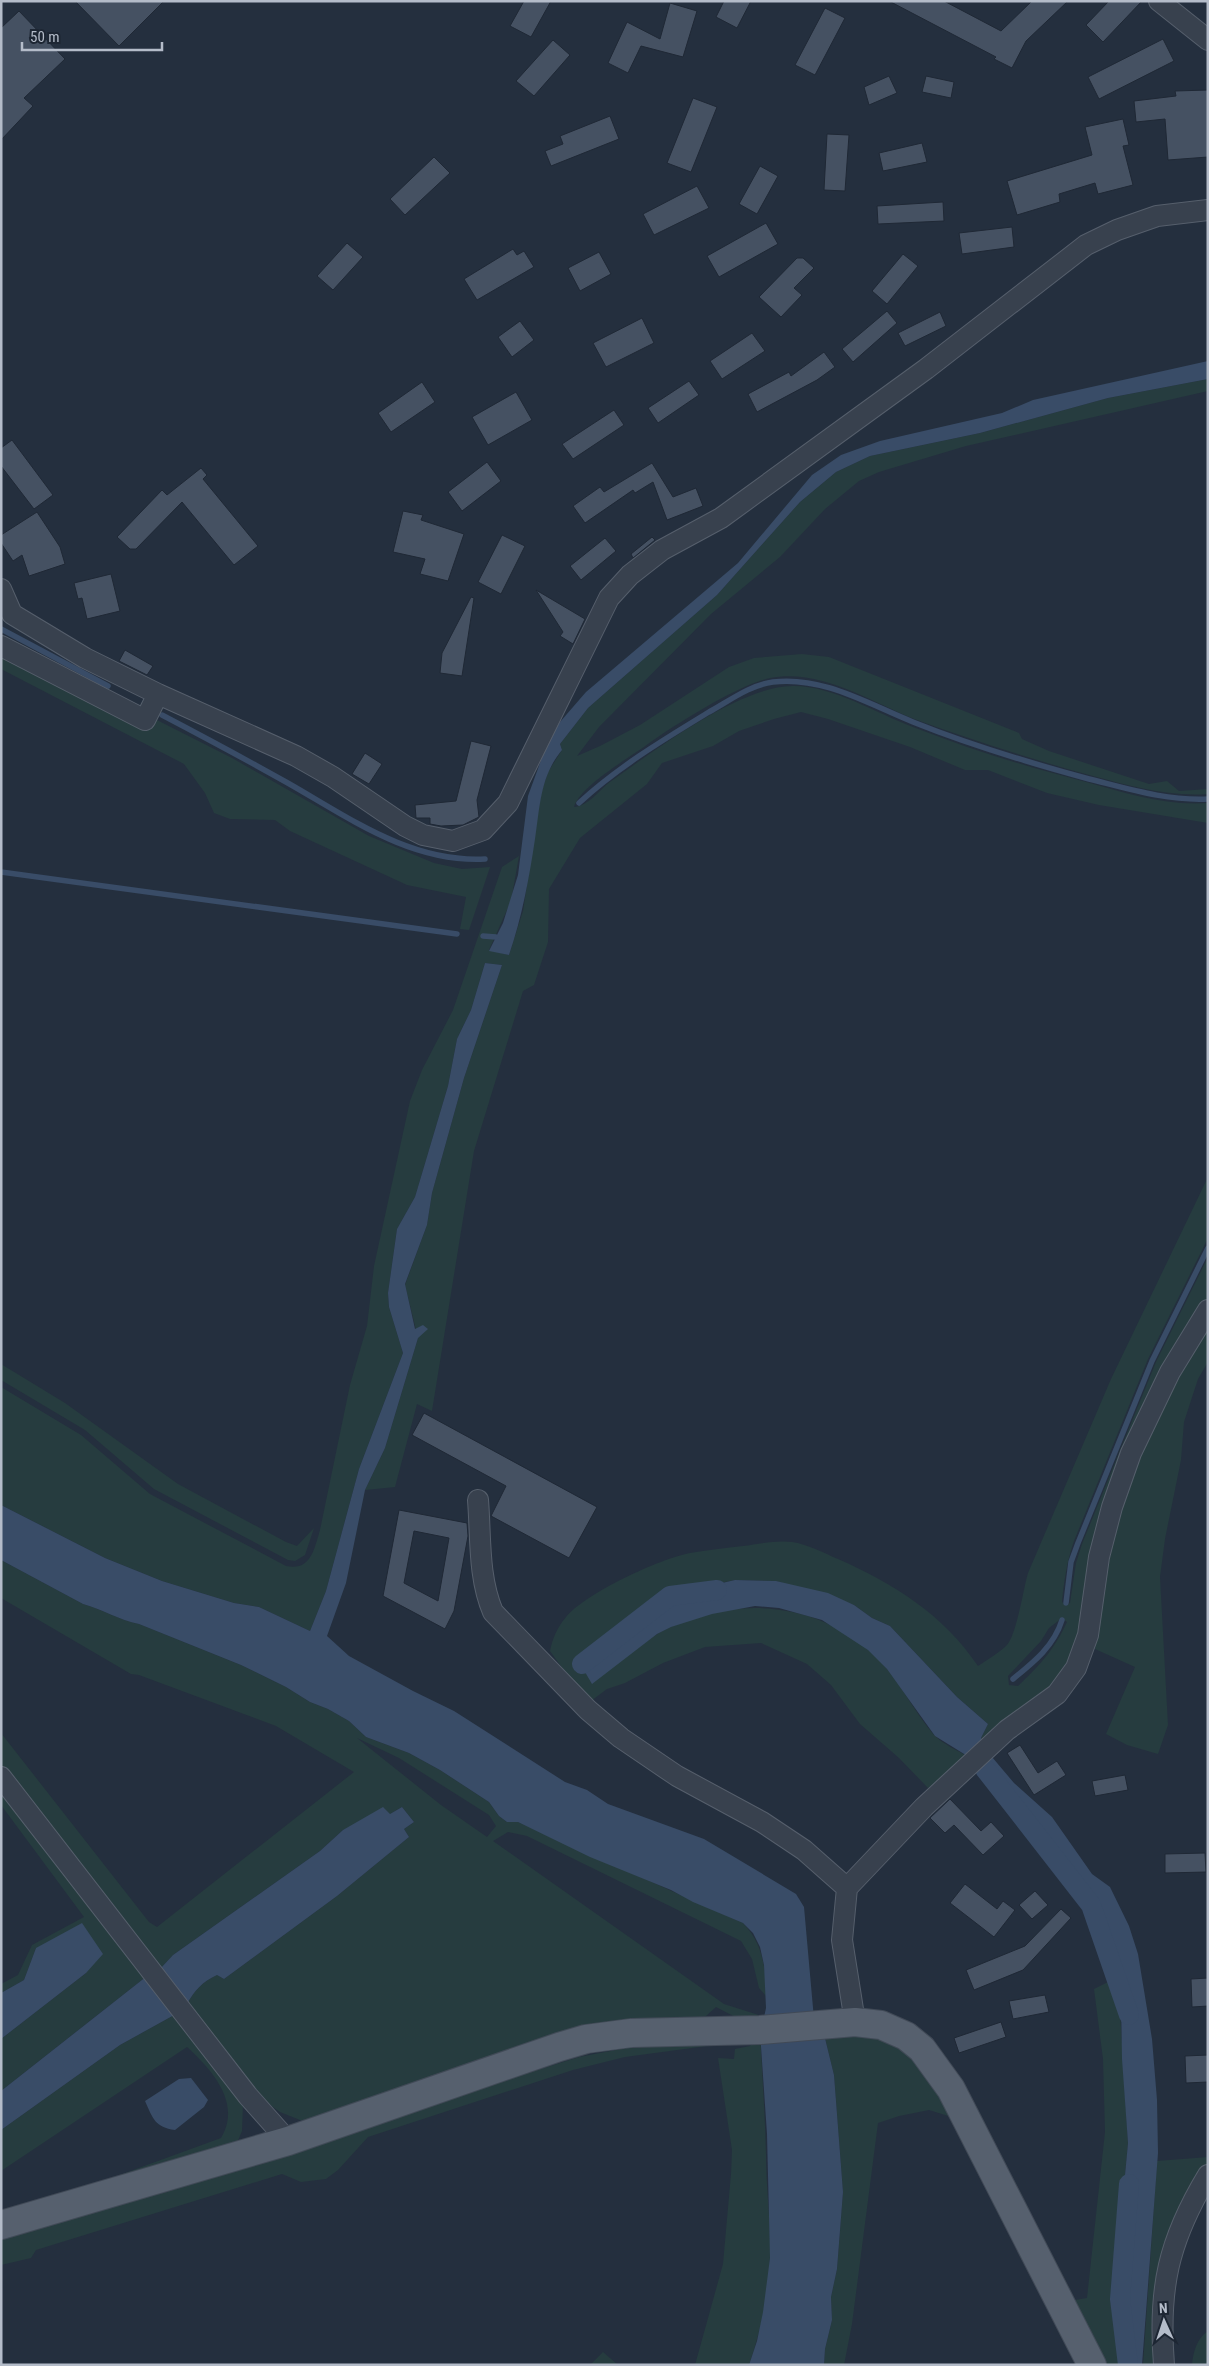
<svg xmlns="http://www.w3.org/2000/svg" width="1209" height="2366" font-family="'Roboto Condensed',sans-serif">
<rect width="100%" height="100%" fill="#242f3e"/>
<path fill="#263c3f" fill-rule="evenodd" d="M1208,379V391L966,446L879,472L859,481L825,509L780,557L711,614L599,727L577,756L600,746L640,725L729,667L754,658L802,654L829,657L1019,733L1022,739L1049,751L1149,784L1167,781L1179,791L1208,789V794C1168,797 1131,786 1093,776C1034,760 975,741 917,720C871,702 821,668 770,678C738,685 676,724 648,744C629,758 580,786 574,807C589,806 599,790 610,782C655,750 738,687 792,686C831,685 876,713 913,727C969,749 1027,767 1086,782C1126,793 1165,806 1208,803V823L1099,805L1047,793L988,770H965L910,747L828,719L801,712L774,719L739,731L713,746L662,763L647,784L580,838L549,889L548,942L534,985L523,991L474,1151L432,1411L417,1404L395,1487L365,1490L385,1448L418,1338L405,1285L427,1225L432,1193L464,1078L502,965L485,963L471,1010L457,1039L448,1086L415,1197L397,1229L388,1293L389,1307L403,1353L359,1469L326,1591L310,1631L259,1607L234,1603L162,1581L105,1558L1,1505V1387L81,1435L150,1494L286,1566C311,1571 314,1550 320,1530L350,1385L367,1326L374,1266L410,1101L422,1070L453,1010L502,867L519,856L511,901L489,950L509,955L523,911L541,793L548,772L562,750L560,744L588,708L717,595L800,502L836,472L870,456L980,433L1108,398Z
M1,652L153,718L232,758L369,836L434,863L462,869L490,867L469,930L460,929L466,897L407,885L290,831L275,820L230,819L214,813L205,793L184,764L1,669Z
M1208,1177V1238L1148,1359L1074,1541C1067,1561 1064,1581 1062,1602L1066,1605L1070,1603L1076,1563L1082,1544L1156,1362L1208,1257V1303L1166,1370L1087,1616L1063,1679L984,1742L981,1738L988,1724L957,1697L890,1626L872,1618L854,1605L776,1581L735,1580L705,1586L644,1614L599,1647L631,1653C640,1647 649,1639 659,1633C730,1593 823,1600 880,1661C901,1683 914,1712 934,1735C943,1744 958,1751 969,1757L928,1788L899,1758L860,1724L831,1685L807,1664L761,1643L705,1647L663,1663L625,1683L607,1689L591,1701L568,1676L550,1651C553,1637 557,1628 566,1617C586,1593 659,1559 690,1553C707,1550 725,1548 743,1546C758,1544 776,1540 792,1542C807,1544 824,1553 838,1559C893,1583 944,1615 978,1666C987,1660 999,1653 1007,1645C1017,1633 1023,1590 1028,1573L1111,1379ZM1062,1618L1067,1622C1054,1650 1040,1665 1018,1686L1009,1685L1008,1676L1041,1641L1049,1628Z
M1208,1322V1362L1198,1379L1184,1422L1181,1460L1165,1539L1160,1577L1168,1725L1158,1754L1127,1745L1106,1734L1135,1667L1095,1649C1099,1621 1101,1591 1106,1563C1124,1476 1166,1398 1208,1322Z
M1,1364L65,1403L178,1484L286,1542L297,1546L314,1528L305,1555L295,1561L288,1560L154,1489L85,1430L1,1380Z
M1,1560L83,1604C102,1609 119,1620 139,1624L241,1665L286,1687L310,1702L328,1709L349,1721L366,1737L409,1753L440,1770L489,1802L499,1816L507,1822H518L743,1923C763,1944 766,1968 766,1996L759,1988L752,1959L741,1941L527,1836L508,1832L493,1841L724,2004L765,2017L745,2022L716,2007L706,2016L686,2023L305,2122L280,2112L256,2095L187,2004C195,1990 202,1982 217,1975L224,1979L337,1896L409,1837L404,1829L414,1822L402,1807L390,1814L343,1830L320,1851L173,1955L160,1969L1,1766V1733L149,1922L157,1927L354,1772L276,1726L139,1675L131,1674L1,1598ZM357,1738L399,1758L489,1815L496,1826L487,1837L441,1805Z
M1,1789L147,1976L1,2091V2039L86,1973L36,1948L24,1980L1,1993V1984L18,1975L32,1945L84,1917L1,1805Z
M1118,1977L1128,2143L1125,2175L1127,2219L1121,2248L1119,2358L1121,2365H1101L1069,2301L1087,2298L1105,2132L1103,2059L1094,1989Z
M176,2014L243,2104L242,2131L237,2143L73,2192L221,2138C242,2103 212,2070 187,2047L1,2171V2130L120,2045Z
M823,2030L907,2043L958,2119L929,2110L899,2116L878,2123L852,2324L844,2365H824L825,2349L832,2320L831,2297L837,2269L843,2192L834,2075Z
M760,2032C762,2073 765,2113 766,2154C766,2188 771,2222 770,2257C769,2294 761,2330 749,2365H695L723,2264L731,2174L732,2150L718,2058L734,2059L735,2049L750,2046Z
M683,2041L707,2046L625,2057L573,2070L368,2137L338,2170L326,2179L301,2182L282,2174L36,2250L31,2258L1,2265V2238L579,2057L631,2047Z
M1208,2157V2163L1181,2208L1159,2365H1143L1157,2161Z
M1208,2331V2365H1192C1193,2352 1197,2338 1208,2331Z
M603,2352L618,2365H590Z"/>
<path fill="#394c67" d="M1208,361V379L1108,398L980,433L870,456L836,472L800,502L717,595L588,708L560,744L562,750C540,776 540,807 535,839C529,879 522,917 509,955L489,951L503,923L518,875L528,796L548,741L560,722L586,692L738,563L812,475L841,455L880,441L1002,413L1033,400Z
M485,963L502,965L464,1078L432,1193L427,1225L405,1284L415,1329L423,1325L428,1329L418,1338L385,1448L365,1490L346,1583L327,1636L349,1656L413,1691L454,1711L565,1782L587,1790L608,1804L704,1839L796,1894L804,1907L814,2019L763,2022L766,2008L764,1965L760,1947L753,1933L743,1923L693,1902L671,1890L590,1857L518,1822H507L499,1816L489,1802L440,1770L409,1753L366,1737L349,1721L328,1709L310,1702L286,1687L241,1665L139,1624C119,1620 102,1609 83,1604L1,1560V1505L105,1558L162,1581L234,1603L259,1607L310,1631L326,1591L359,1469L403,1353L389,1307L388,1293L397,1229L415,1197L448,1086L457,1039L471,1010Z
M735,1580L776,1581L828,1593L854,1605L872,1618L890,1626L957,1697L988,1724L981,1738L984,1742L969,1757L935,1736L887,1669L868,1650L822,1620L779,1608L755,1606L712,1614L671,1627L657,1634L592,1684L585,1672L597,1662L593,1655C622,1618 690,1589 735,1580Z
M992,1757L1014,1783L1052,1817L1092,1874L1110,1887L1129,1926L1138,1954L1152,2039L1157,2100L1158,2153L1142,2365H1121L1119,2358L1121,2248L1127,2219L1125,2175L1128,2143L1122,2059L1121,2001L1110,1933L1078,1880L1054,1858L1044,1840L1016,1806L979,1767Z
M383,1807L390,1814L402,1807L414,1822L404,1829L409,1837L337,1896L224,1979L217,1975C202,1982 195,1990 187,2004L160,1969L173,1955L320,1851L343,1830Z
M82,1923L103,1954L86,1973L1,2039V1993L24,1980L36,1948Z
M147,1976L176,2014L120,2045L1,2130V2091Z
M823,2030L834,2075L843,2192L837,2269L831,2297L832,2320L825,2349L824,2365H749L757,2341L763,2312L770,2258L767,2134L760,2032Z
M191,2078L208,2100L204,2107L175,2130C155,2127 153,2119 145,2101L179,2079Z"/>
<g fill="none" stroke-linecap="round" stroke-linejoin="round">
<path stroke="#394c67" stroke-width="5.5" d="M1,629L108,686
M162,715C204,737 245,759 286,782C348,817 410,863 485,859
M579,803C618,767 663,740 709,712C729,701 750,685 773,682C823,676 868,704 913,722C970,745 1030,763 1089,779C1129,789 1167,801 1208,799
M1,872L457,934
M483,936L496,937
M1066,1603L1071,1562L1078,1543L1152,1361L1208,1248
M1013,1679C1034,1662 1054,1646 1062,1620"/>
<path stroke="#394c67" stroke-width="20" d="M582,1664L670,1596L717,1590
M985,1769L1091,1905L1129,2015
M1128,2365L1120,2299L1129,2184"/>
</g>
<path fill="#455162" stroke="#1f2835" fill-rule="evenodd" d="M75,1H164L119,46Z
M524,1H551L531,37L510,26Z
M724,1H751L737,28L716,17Z
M889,1H944L1001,31L1032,1H1068L1026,41L1012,68L994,59L996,57Z
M1109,1H1142L1103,42L1086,25Z
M670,3L697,11L683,57L641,46L628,73L608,63L627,22L660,39Z
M825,8L845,18L815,75L795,65Z
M19,11L65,59L24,98L33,106L1,140V28Z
M1163,39L1174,61L1099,99L1088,77Z
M553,40L570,55L534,96L516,81Z
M889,76L897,93L869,105L864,87Z
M926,76L954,82L951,98L922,92Z
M1208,90V157L1168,160L1165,119L1136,122L1134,101L1176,96L1175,91Z
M693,98L717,107L691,172L667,163Z
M610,116L619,139L551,166L545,151L563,144L560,136Z
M1123,119L1129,145L1123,146L1133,185L1098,194L1095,183L1059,194L1060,202L1017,215L1007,181L1092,155L1085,127Z
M827,134L849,135L845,191L824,190Z
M922,143L927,162L883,171L879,153Z
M434,157L450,173L405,215L390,199Z
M760,166L778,176L757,214L739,204Z
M697,186L709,208L654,235L643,214Z
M943,202L944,221L878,224L877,206Z
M766,223L778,244L719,277L707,256Z
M1012,227L1014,247L962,254L959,233Z
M347,243L363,257L333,290L317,276Z
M513,249L517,255L524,251L534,267L477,300L464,279Z
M599,252L611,274L580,291L568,268Z
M903,254L918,266L887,304L872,291Z
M797,258H803L814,268L794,288L802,295L781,317L759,297Z
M887,311L897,323L853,362L842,349Z
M940,312L946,326L905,346L898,333Z
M642,318L654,343L606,367L593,343Z
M520,321L534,340L512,357L498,337Z
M752,333L765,351L722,379L710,361Z
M824,352L835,367L817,380L757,412L748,394L789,372L791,376Z
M689,381L699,395L658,423L648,408Z
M422,382L435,402L391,432L378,413Z
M516,392L532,420L488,445L472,417Z
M614,410L624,425L573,459L562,444Z
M12,440L53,495L34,509L1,466V448Z
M487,462L501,481L462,511L448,492Z
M652,463L673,497L696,488L703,506L667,520L653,482L635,493L633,490L585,523L573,506L600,487L604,492Z
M201,468L207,475L203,479L258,546L234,565L182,502L136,549H130L117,537L162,490L167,495Z
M403,511L423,515L421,520L464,534L448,581L420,574L425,559L393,552Z
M37,512L60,547L65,564L29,576L22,555L13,561L1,543V535Z
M502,535L525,546L501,594L478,582Z
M652,537L655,540L633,558L631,554Z
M605,538L616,551L581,580L570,566Z
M111,574L120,611L87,619L82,598L78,599L74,583Z
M536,590L585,619L573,644L560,636L563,632Z
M471,597L474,598L462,676L440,673L442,653Z
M125,650L153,666L147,675L119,661Z
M471,741L491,746L477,800L479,817L463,825L441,826L430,824V818H416L415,805L456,801Z
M365,753L382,764L369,784L352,774Z
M424,1413L597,1507L569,1558L491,1516L506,1486L412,1435Z
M399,1510L467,1523L468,1536L454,1611L445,1629L383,1596ZM414,1531L449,1538L438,1601L404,1583Z
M1020,1745L1038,1773L1057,1761L1066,1775L1034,1795L1007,1753Z
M1125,1775L1128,1790L1095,1796L1092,1781Z
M950,1799L981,1831L991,1822L1004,1836L983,1855L954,1825L945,1833L930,1818Z
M1205,1853L1206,1872L1165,1873V1854Z
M965,1884L997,1909L1003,1901L1015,1910L994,1937L950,1903Z
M1035,1891L1048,1905L1032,1919L1019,1905Z
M1061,1909L1071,1918L1023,1970L974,1990L966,1970L1025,1946Z
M1208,1978V2006L1192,2007L1191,1979Z
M1045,1995L1049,2012L1013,2019L1009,2001Z
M1001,2022L1006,2037L959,2053L954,2038Z
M1208,2055V2082L1186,2083L1185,2056Z"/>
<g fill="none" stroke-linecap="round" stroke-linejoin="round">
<defs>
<path id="street" d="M1159,1L1208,40
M1,589L12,614L85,658L158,694L296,756L333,777L405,826L423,835L453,841L483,830L508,803L609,598L630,575L662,550L721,518L926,369L1086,245L1117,230L1157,216L1208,210
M1,646L145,720L158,694
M478,1500C481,1537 478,1577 493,1612L588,1710L621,1738L677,1776L762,1822L804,1850L847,1888
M1,1777L248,2096L288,2141
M855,2022L842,1940L847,1888L924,1807L1007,1730L1057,1694L1076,1668L1088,1635L1099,1557L1112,1507L1131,1453L1170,1372L1208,1310
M1164,2365C1158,2289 1168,2241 1208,2175"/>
<path id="primary" d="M1,2225L288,2141L559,2047L586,2039L631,2033L760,2030L855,2022L881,2025L906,2036L922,2049L951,2089L1092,2365"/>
</defs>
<use href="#street" stroke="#565f6c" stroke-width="22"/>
<use href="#primary" stroke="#414a57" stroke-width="30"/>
<use href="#street" stroke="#38414e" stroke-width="20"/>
<use href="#primary" stroke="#56606e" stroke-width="28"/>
</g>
<rect width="1209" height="2366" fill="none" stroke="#b4bcc9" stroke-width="5"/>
<g transform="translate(1164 2321) rotate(357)" stroke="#1d2633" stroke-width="4" paint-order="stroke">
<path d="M0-4L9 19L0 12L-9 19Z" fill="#b4bcc9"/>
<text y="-8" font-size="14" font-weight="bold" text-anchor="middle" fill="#b4bcc9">N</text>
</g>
<path d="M22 42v8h140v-8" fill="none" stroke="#b4bcc9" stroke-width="2.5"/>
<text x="30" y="42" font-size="15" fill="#b4bcc9" stroke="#1d2633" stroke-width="4" paint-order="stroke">50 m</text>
</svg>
